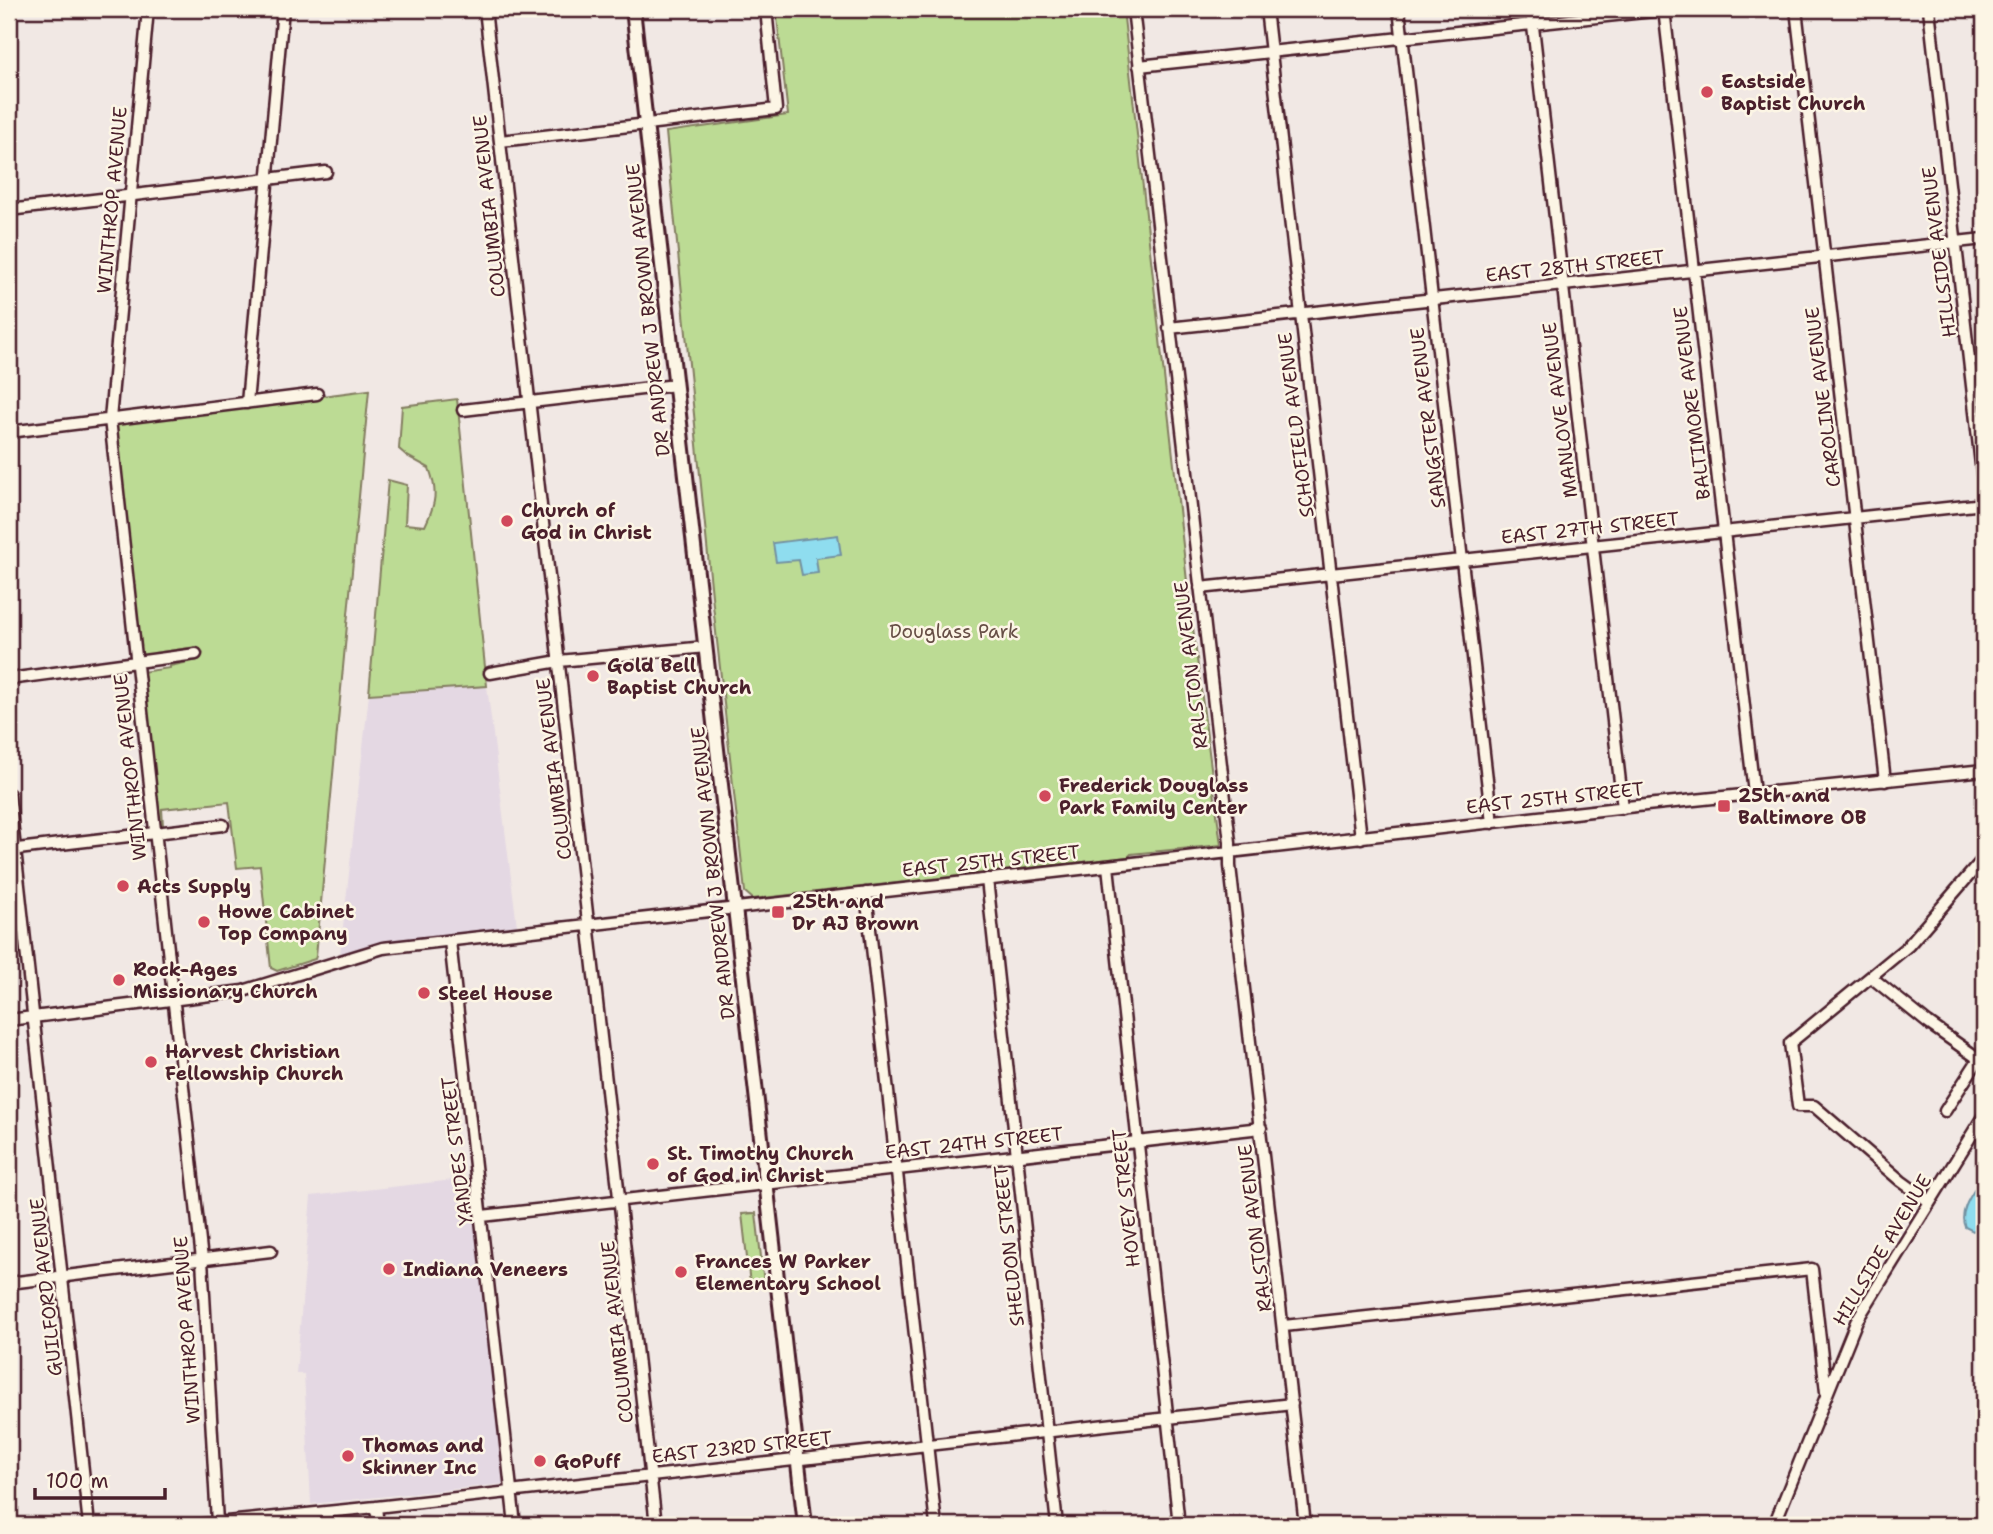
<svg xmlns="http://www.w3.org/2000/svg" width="1993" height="1534" font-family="'Shantell Sans',sans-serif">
<rect width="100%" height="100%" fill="#f1e8e4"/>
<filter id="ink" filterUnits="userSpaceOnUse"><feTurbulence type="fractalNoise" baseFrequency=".0143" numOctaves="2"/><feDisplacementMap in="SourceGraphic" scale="14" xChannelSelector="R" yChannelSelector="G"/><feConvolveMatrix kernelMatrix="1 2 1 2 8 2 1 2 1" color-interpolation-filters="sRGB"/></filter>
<g filter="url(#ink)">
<path fill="#e4d8e3" d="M487,686L517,926L372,944L340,954L369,694Z
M471,1178L503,1484L311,1504L304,1374H296L311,1196Z"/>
<path fill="#bcdb94" stroke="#837d60" stroke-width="2" d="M776,9H1123L1187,581L1221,845L1131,854L1128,857L753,899L745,892L712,596L666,132L788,115Z
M369,390L316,956L315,959L277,971L271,968L260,866L237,868L229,802L162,809L163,826H159L141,672L170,668V666L198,660L197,647L155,653L154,656H145L140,653L115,426L119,425V422Z
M457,399L487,686L369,694L388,480L407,485L405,524L425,526C436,503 438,492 429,468L407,456L399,449L402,406Z
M756,1213L764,1283L750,1284L742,1214Z"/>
<path fill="#8fddef" stroke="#7391a1" stroke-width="2" d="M838,535L841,555L816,558L818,573L802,575L799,560L776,562L773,543Z
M1984,1174V1213L1979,1228L1973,1231L1965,1227C1957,1210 1976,1189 1984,1174Z"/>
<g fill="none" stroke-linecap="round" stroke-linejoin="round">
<defs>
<path id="minor" d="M148,9L110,419L202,1260L217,1522
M485,9L656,1525
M1133,9L1230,842V866L1305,1525
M1266,9L1361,838
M1399,9L1492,823
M1531,9L1623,808
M1664,9L1754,793
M1796,9L1885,781
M1929,9L1984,491
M9,32L11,9
M1139,66L1672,9
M500,141L776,109L766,9
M9,210L326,172
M1169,328L1984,239
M247,403L283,9
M463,410L676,385
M9,432L317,394
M1200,588L1984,504
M490,673L559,661L706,647
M9,679L196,654
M9,794L89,1525
M9,850L223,825
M1108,866L1179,1525
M987,879L1057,1525
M866,893L936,1525
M450,941L515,1525
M1871,977L1928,1023L1979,1059
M9,1020L243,991L383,948L1627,807L1984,770
M1945,1111L1984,1051
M1930,1202L1901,1181L1814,1106H1798L1790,1043L1908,946L1984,858
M482,1216L1261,1128
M9,1283L271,1251
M1284,1326L1812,1269L1826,1392
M376,1507L378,1525
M196,1525L376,1507L1292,1404
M1774,1525L1857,1320L1984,1115"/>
<path id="major" d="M633,9L805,1525"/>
</defs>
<use href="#minor" stroke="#4a1f2b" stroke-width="15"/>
<use href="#major" stroke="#4a1f2b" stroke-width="18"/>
<use href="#minor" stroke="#fcf5e5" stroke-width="10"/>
<use href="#major" stroke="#fcf5e5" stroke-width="12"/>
</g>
</g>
<g fill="#d1495b" stroke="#fcf5e5" stroke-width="2.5">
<circle cx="1707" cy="92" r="7"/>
<circle cx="507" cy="521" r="7"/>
<circle cx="593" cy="676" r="7"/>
<circle cx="1045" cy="796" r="7"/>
<rect x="1717" y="799" width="14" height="14" rx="3.5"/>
<circle cx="123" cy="886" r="7"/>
<rect x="771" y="905" width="14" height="14" rx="3.5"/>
<circle cx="204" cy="922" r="7"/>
<circle cx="119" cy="980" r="7"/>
<circle cx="424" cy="993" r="7"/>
<circle cx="151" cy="1062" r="7"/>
<circle cx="653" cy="1164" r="7"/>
<circle cx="389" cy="1269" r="7"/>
<circle cx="681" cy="1272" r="7"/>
<circle cx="348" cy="1456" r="7"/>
<circle cx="540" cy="1461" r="7"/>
</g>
<g text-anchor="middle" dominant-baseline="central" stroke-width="5" stroke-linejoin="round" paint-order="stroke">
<g font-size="19" font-weight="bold" fill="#4a1f2b" stroke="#fcf5e5" text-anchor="start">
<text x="1721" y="81">Eastside<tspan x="1721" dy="22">Baptist Church</tspan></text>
<text x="521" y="510">Church of<tspan x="521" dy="22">God in Christ</tspan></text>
<text x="607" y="665">Gold Bell<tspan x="607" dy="22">Baptist Church</tspan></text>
<text x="1059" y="785">Frederick Douglass<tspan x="1059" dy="22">Park Family Center</tspan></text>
<text x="1738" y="795">25th and<tspan x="1738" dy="22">Baltimore OB</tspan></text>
<text x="137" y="886">Acts Supply</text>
<text x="792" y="901">25th and<tspan x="792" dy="22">Dr AJ Brown</tspan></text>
<text x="218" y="911">Howe Cabinet<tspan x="218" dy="22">Top Company</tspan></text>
<text x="133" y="969">Rock-Ages<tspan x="133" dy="22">Missionary Church</tspan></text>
<text x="438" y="993">Steel House</text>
<text x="165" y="1051">Harvest Christian<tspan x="165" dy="22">Fellowship Church</tspan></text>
<text x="667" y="1153">St. Timothy Church<tspan x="667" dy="22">of God in Christ</tspan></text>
<text x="695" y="1261">Frances W Parker<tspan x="695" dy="22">Elementary School</tspan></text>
<text x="403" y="1269">Indiana Veneers</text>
<text x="362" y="1445">Thomas and<tspan x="362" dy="22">Skinner Inc</tspan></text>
<text x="554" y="1461">GoPuff</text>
</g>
<g font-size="19" fill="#4a1f2b" stroke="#fcf5e5">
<text transform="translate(112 200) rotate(-85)">WINTHROP AVENUE</text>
<text transform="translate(489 206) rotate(-96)">COLUMBIA AVENUE</text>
<text transform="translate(1939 252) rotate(-97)">HILLSIDE AVENUE</text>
<text transform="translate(1575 266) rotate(-6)">EAST 28TH STREET</text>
<text transform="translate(648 310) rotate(-96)">DR ANDREW J BROWN AVENUE</text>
<text transform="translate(1823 397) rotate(-97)">CAROLINE AVENUE</text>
<text transform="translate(1692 403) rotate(-97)">BALTIMORE AVENUE</text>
<text transform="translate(1560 410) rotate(-97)">MANLOVE AVENUE</text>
<text transform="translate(1428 418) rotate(-97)">SANGSTER AVENUE</text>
<text transform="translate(1296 425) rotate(-97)">SCHOFIELD AVENUE</text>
<text transform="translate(1590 528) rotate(-6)">EAST 27TH STREET</text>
<text transform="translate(1191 665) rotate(-97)">RALSTON AVENUE</text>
<text transform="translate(130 767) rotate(-96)">WINTHROP AVENUE</text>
<text transform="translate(554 769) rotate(-97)">COLUMBIA AVENUE</text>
<text transform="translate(1555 798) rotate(-6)">EAST 25TH STREET</text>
<text transform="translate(991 861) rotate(-6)">EAST 25TH STREET</text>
<text transform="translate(713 873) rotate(-96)">DR ANDREW J BROWN AVENUE</text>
<text transform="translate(974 1143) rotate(-6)">EAST 24TH STREET</text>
<text transform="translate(457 1151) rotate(-97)">YANDES STREET</text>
<text transform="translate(1126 1198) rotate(-96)">HOVEY STREET</text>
<text transform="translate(1255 1228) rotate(-97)">RALSTON AVENUE</text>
<text transform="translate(1009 1246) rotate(-96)">SHELDON STREET</text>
<text transform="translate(1882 1250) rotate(-59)">HILLSIDE AVENUE</text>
<text transform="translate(46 1287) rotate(-96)">GUILFORD AVENUE</text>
<text transform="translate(187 1330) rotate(-94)">WINTHROP AVENUE</text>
<text transform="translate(617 1332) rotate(-96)">COLUMBIA AVENUE</text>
<text transform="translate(742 1447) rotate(-6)">EAST 23RD STREET</text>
</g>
<g font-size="19" fill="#664e45" stroke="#fcf5e5">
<text x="954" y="631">Douglass Park</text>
</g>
</g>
<rect width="1993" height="1534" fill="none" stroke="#fcf5e5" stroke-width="35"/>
<rect x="18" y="18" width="1958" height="1499" fill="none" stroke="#4a1f2b" stroke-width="2.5" filter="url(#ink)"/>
<path d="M35 1488v10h130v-10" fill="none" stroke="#4a1f2b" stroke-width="3.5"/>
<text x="46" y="1488" font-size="21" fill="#4a1f2b" stroke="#fcf5e5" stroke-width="5" paint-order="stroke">100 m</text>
</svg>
